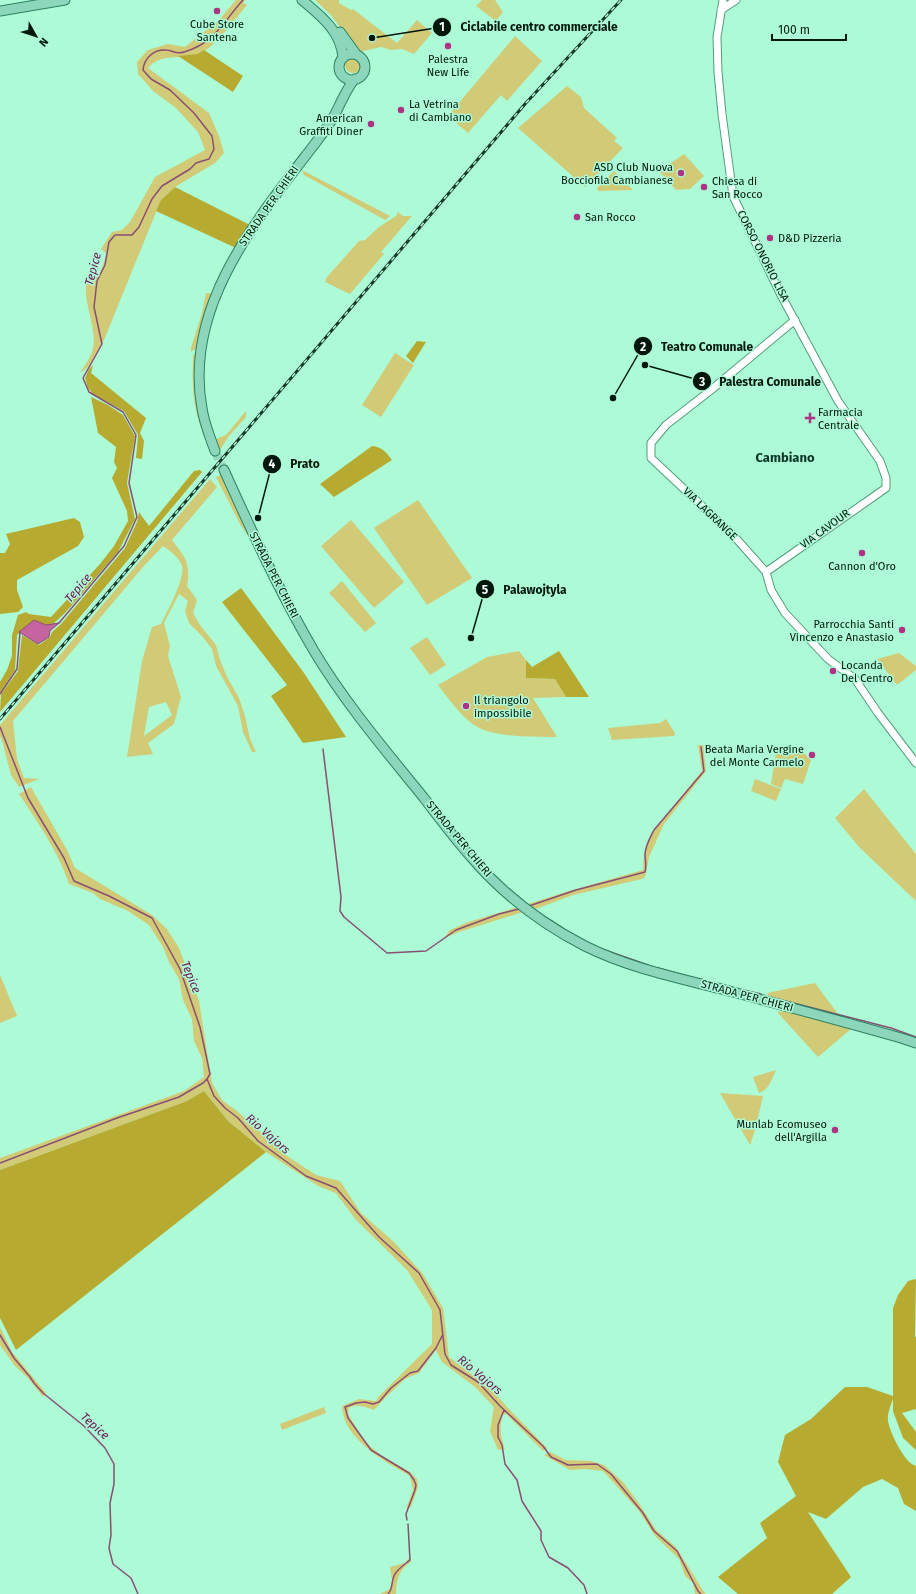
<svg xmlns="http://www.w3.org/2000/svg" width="916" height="1594" font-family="'Fira Sans',sans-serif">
<rect width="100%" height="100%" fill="#adfad7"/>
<path fill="#d1cb77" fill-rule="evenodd" d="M236,0H245L243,3L247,5C235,19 214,49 197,55C179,60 162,52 148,68L209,113L219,136L224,153L215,163L175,187L161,200L104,340L88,367L80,373C84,366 92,356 93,348C97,327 84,306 86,285L99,275L107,254L101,249L112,232L122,230L130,222L155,177L205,150L198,132L176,108L153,91L138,74L137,62L148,50L168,44L185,47L219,20Z
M315,0H339V3L351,10L353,9L397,43L417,20L432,33L414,54L402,49L391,50L381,47L359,52L355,48L331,15Z
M482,0H495L503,12L496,21L476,6Z
M515,36L542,61L507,101L501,95L468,133L448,116Z
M345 65a8 8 0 1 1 16 0a8 8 0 1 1-16 0Z
M567,86L581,97L584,108L617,138L614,141L623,148L585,187L518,128Z
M684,154L704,176L690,189L676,190L659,171Z
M302,170L390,216L385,220L304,175Z
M614,171L633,190L598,191L597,188Z
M398,212L403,216H412L381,252L384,254L350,294L325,282L327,277L359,241L365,240L379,227L396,216Z
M206,293H213L200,331L197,348L191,352V348L202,313Z
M197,351C192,380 197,409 205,437C192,409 192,385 193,355Z
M395,353L414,365L381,417L362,405Z
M246,411V417L229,436L220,450L216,439L226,435Z
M222,475L253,543L240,524L216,477Z
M210,479L217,487L172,540C185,557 191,563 187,586L197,600L193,613L200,625L216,645L220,660L227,677L239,698L245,716L250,739L256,752H252L243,732L238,706L216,666L212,649L202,636L189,623L185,611L188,601L179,594L164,623L170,646L168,656L181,697L174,724L148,743L153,754L127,757L142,661L152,627L161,624C167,612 185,579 182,566C179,557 170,551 163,546L143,567L13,721L17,759L24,778L39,779L19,787L11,775L1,737H0V725ZM166,702L172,715L144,736L149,707Z
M418,500L472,578L427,605L374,528Z
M351,520L404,582L374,608L321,546Z
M342,581L376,623L365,632L329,593Z
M427,637L446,665L430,675L410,648Z
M519,651L526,660V678L555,679L566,697L533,698L557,737C533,736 489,739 470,722C458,712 447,697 438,685L487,657Z
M899,653L916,666V670L897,685L877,659Z
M666,719L675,733L674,736L612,740L608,728L660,723Z
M698,745H703L706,771L664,824L649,857L645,877L642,879L573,895L533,910L528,904L569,891L643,870C643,856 646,844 653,831L702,771Z
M776,751L804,753L811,760L803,784L785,779L781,788L771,784Z
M755,779L781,789L776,801L751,791Z
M31,787L67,850L75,868L152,915L167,929L179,948L199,1001L212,1083L222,1100L237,1111L287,1156L316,1175L340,1181L361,1213L394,1242L423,1274L443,1308L449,1357L492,1390L507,1407L547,1448L543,1451L506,1414L502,1415C500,1428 500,1437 505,1449L498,1450L490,1431L494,1407L475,1387L442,1362L436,1350L419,1373L405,1379L385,1398L374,1410C365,1407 358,1403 349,1408L348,1414L365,1442L382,1456L410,1472L417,1479L418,1487L411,1507L406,1509L413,1490L410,1476C384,1461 343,1439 342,1406L359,1399L376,1401L379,1396L432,1344V1310L407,1270L356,1220L336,1193L318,1186L266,1152L228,1121L204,1091L187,1101L0,1170V1158L184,1091L204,1077L202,1058L194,1041L192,1019L183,1000L179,979L169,962L163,947L149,925L128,911L100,899L93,893L69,884C58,851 38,823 19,794Z
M864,789L916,854V901L860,848L835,818Z
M518,907L523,912L459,932L444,938L450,930L468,922Z
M0,975L17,1016L0,1023Z
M815,983L838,1014L769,996L767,993Z
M785,1011L851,1029L818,1057L777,1012Z
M776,1070C772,1079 769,1090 759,1093L753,1077Z
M720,1093L763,1096L755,1130L750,1145Z
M0,1327L12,1352L46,1393L43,1397L28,1378L15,1366L0,1345Z
M324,1407L326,1413L282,1430L280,1424Z
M550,1452L566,1460L591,1461L604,1465L623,1482L640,1505L656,1530L676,1547L704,1592L706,1594H695L693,1583L685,1576L679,1559L655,1536L639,1511L603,1471L586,1469L570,1470L544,1455Z
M410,1557L411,1562C399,1569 396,1581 396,1594H380L390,1589L392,1580L390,1567L405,1563Z"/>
<path fill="#b6ab30" d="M204,50L243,76L233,92L178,56L198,54Z
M175,187L250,225L236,248L156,211L161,200Z
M417,341L426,342L413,363L406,356Z
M93,365L91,373L146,418L140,433L144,441L142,459L136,458L138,435L124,411L93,394L88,388L85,378L89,369Z
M91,397L108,405L123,415L135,436L127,483L135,519L118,552L65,613L53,624L46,625L34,620L17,635L15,670L0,693V682L7,670L12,656V635L18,615L26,612L29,614L51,617L100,564L114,546L128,521L127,511L112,478L117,468L114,462L116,447L98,433Z
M372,446C382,447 386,452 392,460L334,497L320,484Z
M200,470L202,472L0,712L1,694L18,671L22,635L39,645L50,637L52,632L61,624L125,548L137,522L139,512L149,526L194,471Z
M74,518L80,522L84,537L78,546L17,580V590L23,607L18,612L0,614V553H5L10,544L6,534Z
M241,588L304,673L346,737L303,743L271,696L287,685L222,602Z
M559,651L589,697H566L555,679L526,678V660L532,667Z
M204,1091L228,1121L266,1152L16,1350L0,1318V1170L187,1101Z
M916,1279L915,1336L916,1338V1409L902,1413L916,1432V1450L903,1438L893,1411V1399C891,1404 887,1414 888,1421C890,1432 904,1463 916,1466V1511L904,1504L898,1488L882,1479L863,1487L826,1519L808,1512L851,1577L832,1594H738L718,1577L767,1538L760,1523L796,1496L778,1462L785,1435L811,1419L845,1387H867L893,1396V1308L898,1295L908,1281Z"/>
<path fill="#c4659f" stroke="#894e73" d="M34,620L46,625L59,623L50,631L49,637L38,644L19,632Z"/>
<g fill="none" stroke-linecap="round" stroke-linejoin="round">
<path stroke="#894e73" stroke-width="1.5" d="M57,624L59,623L124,546L137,517L129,483L136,435L123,412L89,392L83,378L102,344L94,307L97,281L105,265L109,242L115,235H132L139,227L152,199L162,186L190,169L196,163L209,159L214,149L212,136L194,113L170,90L151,79L143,70C144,59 153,49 166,50C173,50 175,55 184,52C215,43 223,22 243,0
M0,694L17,669L20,632
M323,749L341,897L340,911L344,917L387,953L426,951L456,930L499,914L519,909
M529,906L576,890L645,872C647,864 645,862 645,855C645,846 650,838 654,830L704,771L701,747
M539,913L564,929
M599,948L648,965
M658,968L710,982
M743,990L761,994
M770,997L891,1028L916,1037
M207,1079L214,1096L225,1108L238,1118L258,1141L306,1176L336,1188L379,1237L419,1273L440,1310L445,1354L451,1365L478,1382L500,1406L543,1446L551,1457L568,1465L597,1464L611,1474L643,1513L654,1531L677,1551L698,1591L701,1594
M0,1163L117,1118L179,1097L203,1083L207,1079L210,1074L200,1027L180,969L152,918L109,896L74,881L64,858L28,798L0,727
M0,1335L14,1358L30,1377L34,1383L43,1393L84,1426L105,1448L114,1464V1484L110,1503L111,1535L109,1548L113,1564L131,1578L138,1594
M504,1410L498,1425V1437L502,1445L505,1464L517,1480L522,1501L541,1531V1540L549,1557L568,1568L584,1585L587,1594
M407,1520L406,1514L415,1490L416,1485L414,1480L409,1473L371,1450L348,1418L345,1407L356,1403L365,1402L373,1404L379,1402L391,1388L410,1373L418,1371L436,1348L442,1336
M388,1594C393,1589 391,1583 394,1576C397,1569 404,1565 410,1560L408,1524"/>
<path stroke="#93d8b9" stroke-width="9" stroke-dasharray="9 4.5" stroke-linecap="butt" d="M215,451L224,470"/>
<defs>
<path id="minor" d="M723,0L717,37L718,72L722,114L733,196L781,295L838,401L880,461L886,478V488L766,572
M721,10L736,0
M766,572L733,535L651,458V443L666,425L711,390L795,320
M766,572L771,590L785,613L828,659L855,679L878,713L916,763"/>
<path id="major" d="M302,0C321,16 341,31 343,58
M0,11L65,0
M340,32L356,54
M339 67a13 13 0 1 1 26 0a13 13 0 1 1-26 0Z
M215,451C210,437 204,423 202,408C183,305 259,217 317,141C323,133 329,125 334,116C339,107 348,85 355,79
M224,470C252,532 280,593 314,651C345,703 386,751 424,798C439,818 454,838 471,857C502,893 542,924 585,946C631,969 683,979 733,992C789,1007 845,1022 901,1038L916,1043"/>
</defs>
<use href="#minor" stroke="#529d7d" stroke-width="9"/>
<use href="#major" stroke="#2a8260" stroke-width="11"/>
<use href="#minor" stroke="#fff" stroke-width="7"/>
<use href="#major" stroke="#8cd6bb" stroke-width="9"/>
<defs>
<path id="rail" d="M0,719L525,104L621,0"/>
</defs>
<use href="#rail" stroke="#193829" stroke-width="3"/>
<use href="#rail" stroke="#adfad7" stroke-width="1.5" stroke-dasharray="4.5" stroke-linecap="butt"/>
</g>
<g fill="#ae3384" stroke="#adfad7" stroke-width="1.5">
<circle cx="217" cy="11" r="4"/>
<circle cx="448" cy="46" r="4"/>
<circle cx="401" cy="110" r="4"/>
<circle cx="371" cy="124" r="4"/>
<circle cx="681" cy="173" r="4"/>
<circle cx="704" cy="187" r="4"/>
<circle cx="577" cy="217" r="4"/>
<circle cx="770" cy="238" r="4"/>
<path d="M808 412h4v4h4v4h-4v4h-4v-4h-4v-4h4z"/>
<circle cx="862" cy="553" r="4"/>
<circle cx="902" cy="630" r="4"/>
<circle cx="833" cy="671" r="4"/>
<circle cx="466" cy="706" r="4"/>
<circle cx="812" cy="755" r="4"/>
<circle cx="835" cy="1130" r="4"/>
</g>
<g text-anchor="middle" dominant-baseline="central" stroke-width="3" stroke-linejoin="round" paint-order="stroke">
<g font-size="11" fill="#00170c" stroke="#adfad7" text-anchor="start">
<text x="217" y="24" text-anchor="middle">Cube Store<tspan x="217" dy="13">Santena</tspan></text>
<text x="448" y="59" text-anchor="middle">Palestra<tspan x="448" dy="13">New Life</tspan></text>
<text x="409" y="104">La Vetrina<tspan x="409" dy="13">di Cambiano</tspan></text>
<text x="363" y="118" text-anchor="end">American<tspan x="363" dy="13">Graffiti Diner</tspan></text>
<text x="673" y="167" text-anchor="end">ASD Club Nuova<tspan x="673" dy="13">Bocciofila Cambianese</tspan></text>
<text x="712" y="181">Chiesa di<tspan x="712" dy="13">San Rocco</tspan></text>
<text x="585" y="217">San Rocco</text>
<text x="778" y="238">D&amp;D Pizzeria</text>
<text x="818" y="412">Farmacia<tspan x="818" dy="13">Centrale</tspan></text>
<text x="862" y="566" text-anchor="middle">Cannon d'Oro</text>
<text x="894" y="624" text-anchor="end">Parrocchia Santi<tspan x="894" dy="13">Vincenzo e Anastasio</tspan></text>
<text x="841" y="665">Locanda<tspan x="841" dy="13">Del Centro</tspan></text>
<text x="474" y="700">Il triangolo<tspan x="474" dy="13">impossibile</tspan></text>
<text x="804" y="749" text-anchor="end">Beata Maria Vergine<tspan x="804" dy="13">del Monte Carmelo</tspan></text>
<text x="827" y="1124" text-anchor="end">Munlab Ecomuseo<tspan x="827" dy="13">dell'Argilla</tspan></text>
</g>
<g font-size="11" fill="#00170c" stroke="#adfad7">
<text transform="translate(269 206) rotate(-55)">STRADA PER CHIERI</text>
<text transform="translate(763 256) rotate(63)">CORSO ONORIO LISA</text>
<text transform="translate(710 514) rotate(44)">VIA LAGRANGE</text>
<text transform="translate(825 529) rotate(-36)">VIA CAVOUR</text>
<text transform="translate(274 575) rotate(63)">STRADA PER CHIERI</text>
<text transform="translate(459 839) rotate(50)">STRADA PER CHIERI</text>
<text transform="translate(747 996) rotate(15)">STRADA PER CHIERI</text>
</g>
<g font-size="12" font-style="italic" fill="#6c1550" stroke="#adfad7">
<text transform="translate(93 269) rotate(-75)">Tepice</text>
<text transform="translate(78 588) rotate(-50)">Tepice</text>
<text transform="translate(191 977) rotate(68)">Tepice</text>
<text transform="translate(268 1134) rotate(41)">Rio Vajors</text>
<text transform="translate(480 1375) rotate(40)">Rio Vajors</text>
<text transform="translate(95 1426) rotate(42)">Tepice</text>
</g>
<g font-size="13" font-weight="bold" fill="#0a3424" stroke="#adfad7">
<text x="785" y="457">Cambiano</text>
</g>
</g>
<path fill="none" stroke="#00170c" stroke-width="1.5" d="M372 38L442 27M613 398L643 346M645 365L702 381M258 518L272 464M471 638L485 589"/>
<g fill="#00170c" stroke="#adfad7" stroke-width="1.5">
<circle cx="372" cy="38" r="4"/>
<circle cx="613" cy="398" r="4"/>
<circle cx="645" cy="365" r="4"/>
<circle cx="258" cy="518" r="4"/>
<circle cx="471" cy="638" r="4"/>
<circle cx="442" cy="27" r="10"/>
<circle cx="643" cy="346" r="10"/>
<circle cx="702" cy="381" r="10"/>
<circle cx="272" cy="464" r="10"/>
<circle cx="485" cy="589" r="10"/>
</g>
<g font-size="12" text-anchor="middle" font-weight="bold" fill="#fff">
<text x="442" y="31">1</text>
<text x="643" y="351">2</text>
<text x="702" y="386">3</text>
<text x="272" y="468">4</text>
<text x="485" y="594">5</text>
</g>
<g font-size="12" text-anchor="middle" font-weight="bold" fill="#00170c" stroke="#adfad7" stroke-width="3" stroke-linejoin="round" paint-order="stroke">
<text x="539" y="31">Ciclabile centro commerciale</text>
<text x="707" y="351">Teatro Comunale</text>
<text x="770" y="386">Palestra Comunale</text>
<text x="305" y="468">Prato</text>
<text x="535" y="594">Palawojtyla</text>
</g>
<g transform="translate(36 36) rotate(129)" stroke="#adfad7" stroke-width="3" paint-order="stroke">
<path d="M0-3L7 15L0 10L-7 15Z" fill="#00170c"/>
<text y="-6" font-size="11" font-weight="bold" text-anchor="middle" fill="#00170c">N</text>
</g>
<path d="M772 34v6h74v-6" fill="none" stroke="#00170c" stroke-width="2"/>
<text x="778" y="34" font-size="12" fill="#00170c" stroke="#adfad7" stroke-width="3" paint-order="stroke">100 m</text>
</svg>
